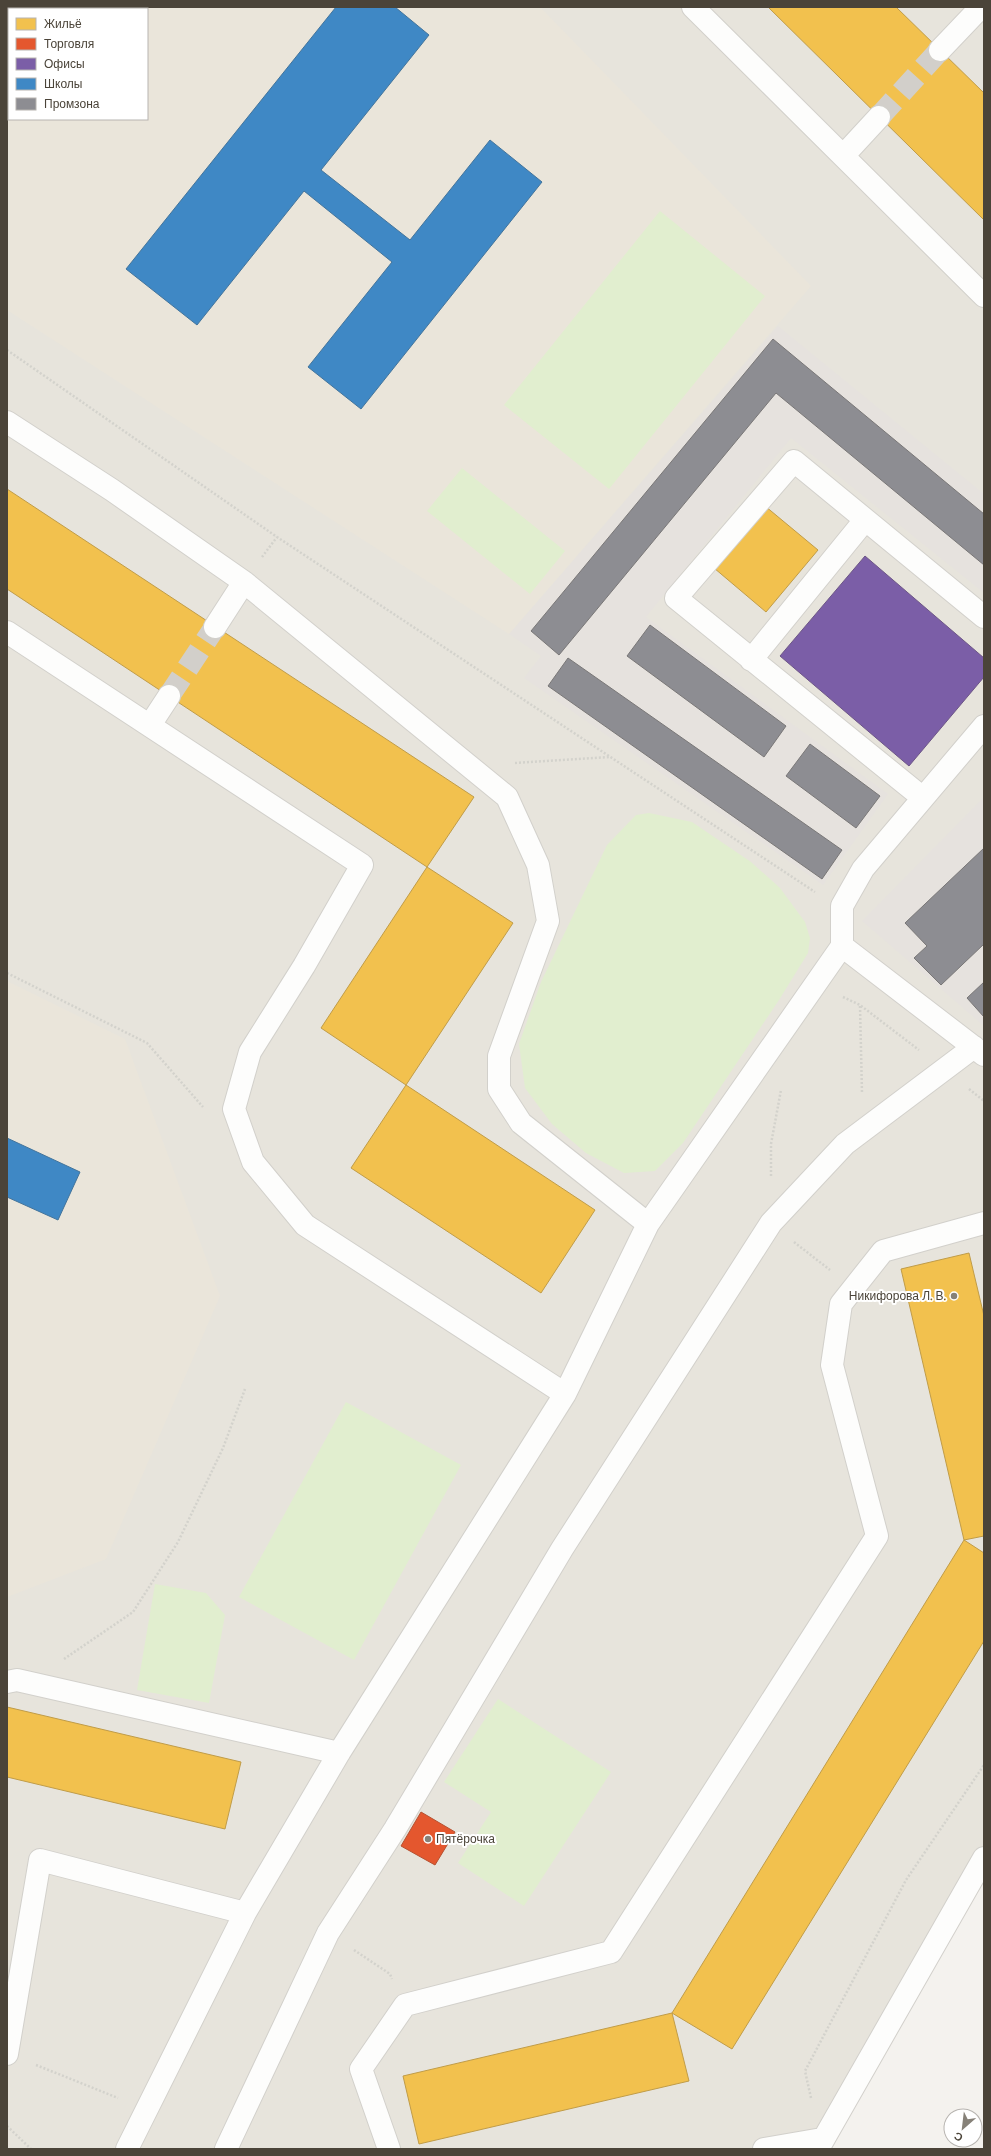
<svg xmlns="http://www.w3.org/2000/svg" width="991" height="2156" font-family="'DM Sans',sans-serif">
<rect width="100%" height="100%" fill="#f4f2ee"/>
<path fill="#e7e4dc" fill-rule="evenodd" d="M7,7H984V1867L825,2149H7ZM9,9H147V119H9Z"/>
<path fill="#e6e2de" d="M778,326L984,494V593L791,438L646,617L888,794L823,885L524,678L541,656L509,634Z
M984,797V1026L862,921Z"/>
<path fill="#eae5da" d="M11,7H540L811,286L509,634L7,310V12L9,10V119H147V9H10Z
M7,981L125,1039L220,1296L106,1559L7,1597Z"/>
<path fill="#e1eecf" d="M660,211L765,296L609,489L504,405Z
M462,468L565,551L530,594L427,511Z
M649,813L692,822L751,862L780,888L805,922L810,938L808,953L779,1000L683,1143L655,1171L624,1173L586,1153L552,1124L525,1088L519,1044L541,982L607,845L636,815Z
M346,1402L461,1465L354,1660L239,1597Z
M155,1584L206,1593L225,1615L209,1703L137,1690Z
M498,1699L611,1772L524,1906L458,1863L491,1812L444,1782Z"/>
<path fill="#f2c14e" stroke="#c09c48" d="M768,7H896L984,93V220Z
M7,489L474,797L427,867L7,589Z
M765,506L818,550L766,612L714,568Z
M427,867L513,923L406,1085L321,1028Z
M406,1085L595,1210L541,1293L351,1168Z
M969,1253L984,1316V1536L964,1540L901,1269Z
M964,1540L984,1553V1641L732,2049L672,2013Z
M7,1707L241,1762L225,1829L7,1777Z
M672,2013L689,2081L419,2144L403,2076Z"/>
<path fill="#e4572e" stroke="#b65131" d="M421,1812L455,1832L435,1865L401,1846Z"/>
<path fill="#7b5ea7" stroke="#6d5686" d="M865,556L984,658V677L909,766L780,656Z"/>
<path fill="#3f88c5" stroke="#43749b" d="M336,7H395L429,35L321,170L410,240L490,140L542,182L361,409L308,367L392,262L304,191L197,325L126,269Z
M7,1138L80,1172L58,1220L7,1197Z"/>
<path fill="#8d8d92" stroke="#797777" d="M773,339L984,514V565L776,393L559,655L531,631Z
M650,625L786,726L764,757L627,656Z
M568,658L842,850L822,879L548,686Z
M810,744L880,796L856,828L786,776Z
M984,848V944L941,985L914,958L927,946L905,923Z
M984,982V1017L967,998Z"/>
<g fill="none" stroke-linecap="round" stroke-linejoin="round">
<path stroke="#d2cfca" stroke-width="22" stroke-dasharray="22 11" stroke-linecap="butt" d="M879,117L940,50
M169,696L215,627"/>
<defs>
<path id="minor" d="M693,7L984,296
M940,50L981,7
M843,156L879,117
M7,422L112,490L244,582L507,797L538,865L548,921L499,1056V1089L521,1123L648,1224
M215,627L244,582
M7,632L362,865L304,966L250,1052L234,1109L253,1162L305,1225L565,1394
M751,660L865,520
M150,725L169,696
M923,798L676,598L794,461L984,617
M842,946L984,1055
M7,1682L17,1680L339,1753
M7,2054L40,1860L245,1913
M127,2149L245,1913L339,1753L565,1394L648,1224L842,946V906L863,869L984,726
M226,2149L328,1933L395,1829L562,1549L771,1223L845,1144L974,1047
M389,2149L361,2069L405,2005L611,1952L877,1536L832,1365L841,1304L883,1251L984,1223
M764,2149L822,2139
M818,2149L984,1858"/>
</defs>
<use href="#minor" stroke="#d2d0cb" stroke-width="24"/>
<path stroke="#d3d2cc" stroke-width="2.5" stroke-dasharray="2 2" stroke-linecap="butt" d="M7,350L277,537L815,892
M262,557L277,537
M515,763L609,757
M7,973L147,1043L203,1107
M843,997L860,1005L919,1050
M860,1006L862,1093
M969,1089L984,1101
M771,1176V1144L781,1090
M794,1242L830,1270
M64,1659L133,1612L178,1542L223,1448L245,1389
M354,1950L390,1974L392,1979
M36,2065L118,2098
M811,2098L805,2071L906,1880L984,1765
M7,2126L31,2149"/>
<use href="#minor" stroke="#fdfdfc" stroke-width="22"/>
</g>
<g fill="#868178" stroke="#fff" stroke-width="1.5">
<circle cx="954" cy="1296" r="4"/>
<circle cx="428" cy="1839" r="4"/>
</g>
<g text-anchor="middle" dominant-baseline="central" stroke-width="4" stroke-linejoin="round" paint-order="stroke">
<g font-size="12" fill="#4b4439" stroke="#fff" text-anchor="end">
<text x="946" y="1296">Никифорова Л. В.</text>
<text x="436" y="1839" text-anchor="start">Пятёрочка</text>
</g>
</g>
<rect width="991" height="2156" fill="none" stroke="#4b4439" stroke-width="16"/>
<rect x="8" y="8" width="140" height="112" fill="#ffffff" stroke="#b7b4b0"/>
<rect x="16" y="18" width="20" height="12" fill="#f2c14e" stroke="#b7b4b0"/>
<text x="44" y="28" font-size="12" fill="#4b4439">Жильё</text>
<rect x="16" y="38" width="20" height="12" fill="#e4572e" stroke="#b7b4b0"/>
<text x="44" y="48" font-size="12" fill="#4b4439">Торговля</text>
<rect x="16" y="58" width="20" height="12" fill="#7b5ea7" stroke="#b7b4b0"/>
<text x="44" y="68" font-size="12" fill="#4b4439">Офисы</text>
<rect x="16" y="78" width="20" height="12" fill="#3f88c5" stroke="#b7b4b0"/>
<text x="44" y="88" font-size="12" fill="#4b4439">Школы</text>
<rect x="16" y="98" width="20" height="12" fill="#8d8d92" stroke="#b7b4b0"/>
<text x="44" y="108" font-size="12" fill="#4b4439">Промзона</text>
<g transform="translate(963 2128) rotate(208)"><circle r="19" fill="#ffffff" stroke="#b7b4b0"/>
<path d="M0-3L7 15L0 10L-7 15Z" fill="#868178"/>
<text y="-6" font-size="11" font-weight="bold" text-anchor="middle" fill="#4b4439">С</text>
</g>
</svg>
